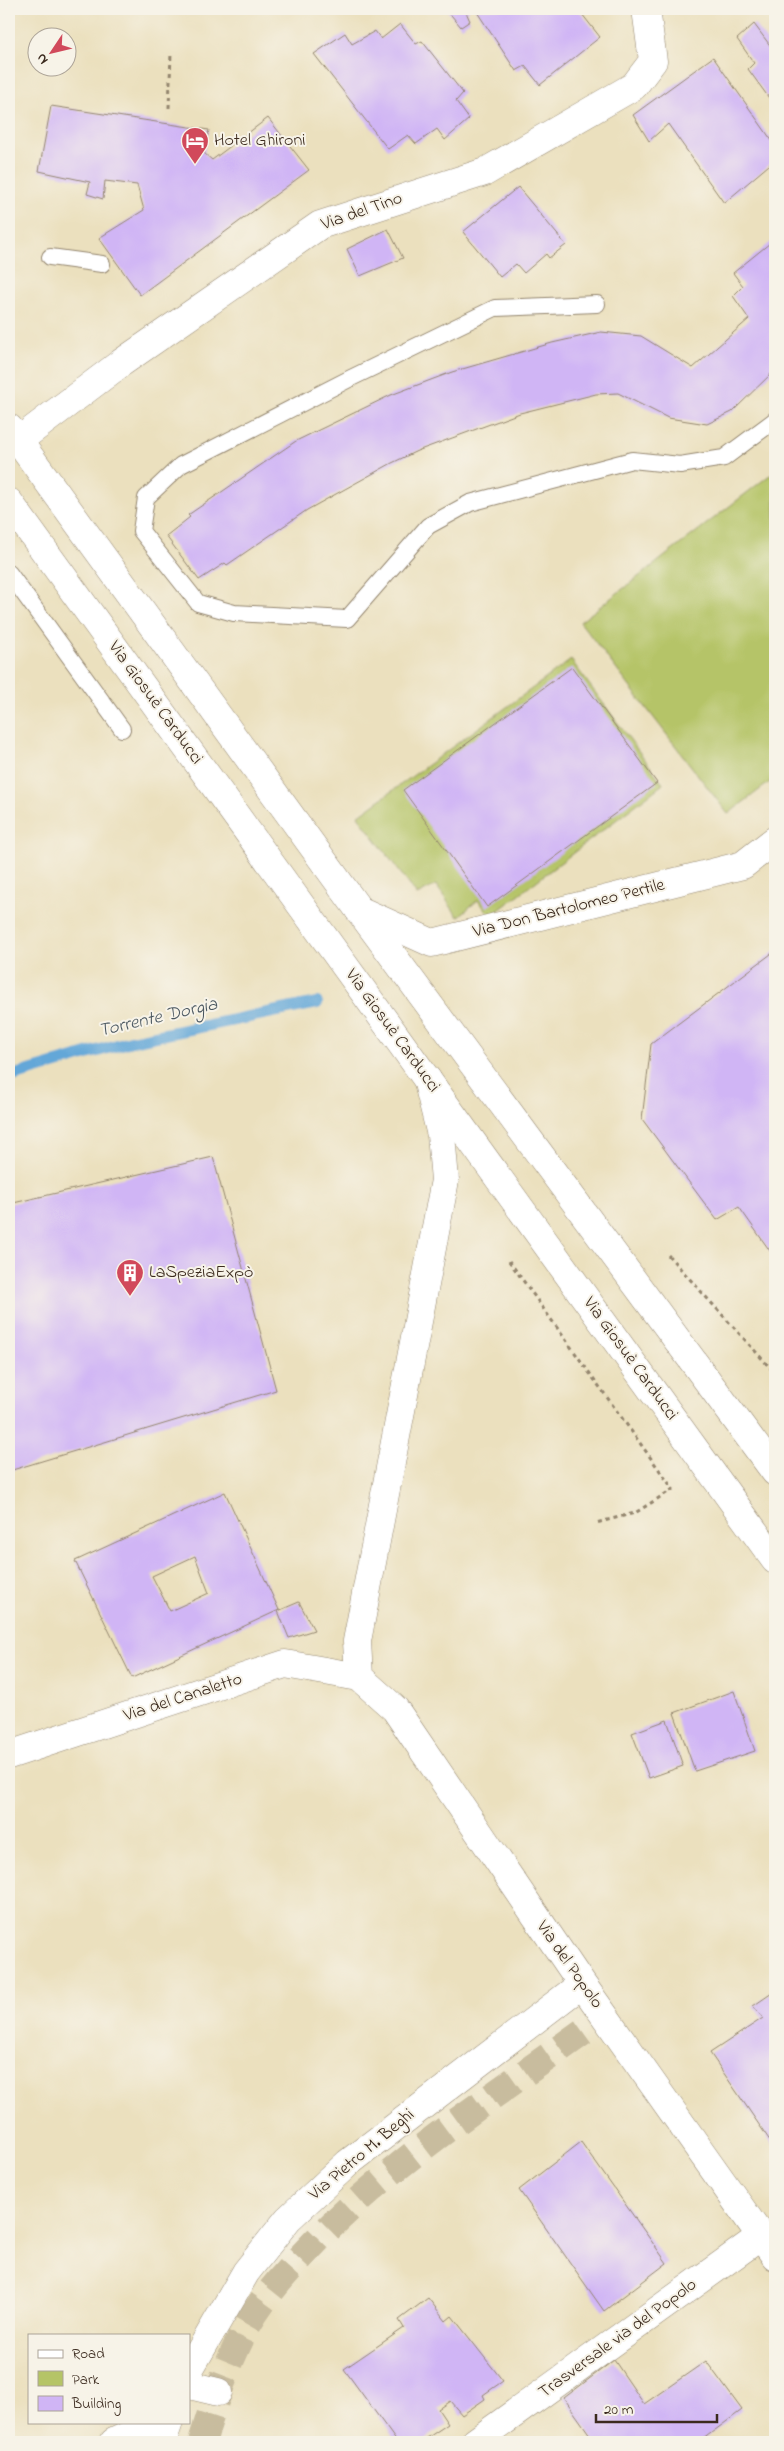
<svg xmlns="http://www.w3.org/2000/svg" width="784" height="2451" font-family="'Indie Flower',sans-serif">
<rect width="100%" height="100%" fill="#f7f3e8"/>
<filter id="ink" filterUnits="userSpaceOnUse"><feTurbulence type="fractalNoise" baseFrequency=".02" numOctaves="2"/><feDisplacementMap in="SourceGraphic" scale="10" xChannelSelector="R" yChannelSelector="G"/><feConvolveMatrix kernelMatrix="1 2 1 2 8 2 1 2 1" color-interpolation-filters="sRGB"/></filter>
<filter id="wash" filterUnits="userSpaceOnUse"><feTurbulence type="fractalNoise" baseFrequency=".0096" numOctaves="4" result="noise"/><feDisplacementMap in="SourceGraphic" scale="20" xChannelSelector="R" yChannelSelector="G"/><feGaussianBlur stdDeviation="1.12" result="paint"/><feColorMatrix in="noise" values="0 0 0 0 0 0 0 0 0 0 0 0 0 0 0 0 0 1.4 0 .05"/><feComposite in="paint" operator="in"/></filter>
<g filter="url(#wash)">
<rect width="100%" height="100%" fill="#ebe0be"/>
<path fill="#b5c467" stroke="#787742" d="M775,471V778L728,814L580,622Z
M571,660L663,784L491,916L478,900L458,917L436,885L417,895L358,816Z"/>
<g fill="none" stroke-linecap="round" stroke-linejoin="round">
<path stroke="#63a7d8" stroke-width="12" d="M9,1077L131,1041L317,1003"/>
</g>
<g id="blocks">
<path fill="#d0b5f5" fill-rule="evenodd" d="M446,9H470L466,12L470,21L461,27Z
M475,9H578L600,37L540,85L525,66L516,71Z
M400,24L416,44L422,41L463,93L456,101L469,119L445,140L437,129L416,144L408,135L388,149L314,54L345,33L352,44L375,31L381,39Z
M754,24L775,52V101L769,98L748,69L754,63L737,39Z
M713,57L775,145V160L724,203L668,124L649,141L633,115Z
M51,106L209,130L204,153L212,160L268,118L309,170L140,295L99,238L144,210L137,185L105,181L103,199L87,194L90,182L39,171Z
M518,187L566,245L549,258L546,254L524,273L516,264L500,277L463,232Z
M388,229L403,258L360,276L347,249Z
M775,239V370L732,412L707,424L668,418L618,393L596,394L520,413L417,451L392,463L307,510L227,565L225,563L199,580L166,536L190,517L188,515L296,441L391,395L452,372L552,343L601,332L641,336L693,368L749,319L733,296L743,286L733,273Z
M572,667L657,783L487,907L403,790Z
M775,951V1258L739,1207L717,1220L642,1119L651,1044Z
M213,1157L276,1390L9,1471V1204Z
M225,1492L279,1610L132,1678L75,1561ZM195,1556L209,1593L170,1611L152,1576Z
M299,1602L314,1630L289,1638L278,1611Z
M734,1691L755,1751L695,1771L674,1713Z
M667,1720L683,1766L649,1778L632,1733Z
M775,1991V2148L710,2053L763,2018L753,2006Z
M581,2142L667,2263L604,2311L519,2190Z
M428,2298L446,2321L452,2316L503,2381L483,2395L485,2399L462,2415L450,2401L438,2409L448,2424L421,2442H397L344,2369L404,2328L399,2320Z
M614,2360L644,2404L706,2361L742,2410L699,2442H595L564,2398Z"/>
</g>
</g>
<g filter="url(#ink)">
<use href="#blocks" fill-opacity="0" stroke="#93856e" stroke-width="1"/>
<g fill="none" stroke-linecap="round" stroke-linejoin="round">
<path stroke="#c8bc9e" stroke-width="28" stroke-dasharray="28 14" stroke-linecap="butt" d="M202,2442C214,2403 227,2363 247,2326C265,2294 291,2267 316,2241C401,2153 507,2088 605,2016"/>
<defs>
<path id="service" d="M50,257L102,264
M597,304L495,308L351,378L181,465L146,498L141,531L198,603L234,613L347,619L428,526L470,503L632,460L680,465L724,458L775,420
M9,573L122,729"/>
<path id="minor" d="M18,441L121,363L320,225L485,172L634,86L653,61L646,9
M359,910L432,943L743,865L775,840
M359,1677L395,1709L582,1984L775,2256
M359,1677L357,1641L445,1180L441,1135L427,1079
M9,1755L285,1664L359,1677
M189,2370L246,2272L288,2219L348,2163L582,1984
M189,2385L218,2392
M114,2442L142,2429L146,2422
M162,2442L169,2422
M475,2442L761,2236"/>
<path id="primary" d="M9,428L359,910L775,1472
M9,502L775,1560"/>
</defs>
<use href="#service" stroke="#93856e" stroke-width="18"/>
<use href="#minor" stroke="#93856e" stroke-width="29"/>
<use href="#primary" stroke="#93856e" stroke-width="29"/>
<path stroke="#93856e" stroke-width="3" stroke-dasharray="4 4" stroke-linecap="butt" d="M169,108L171,53
M668,1255L775,1373
M509,1261L673,1489L635,1513L596,1523"/>
<use href="#service" stroke="#fff" stroke-width="16"/>
<use href="#minor" stroke="#fff" stroke-width="28"/>
<use href="#primary" stroke="#fff" stroke-width="28"/>
</g>
</g>
<defs>
<symbol id="hotel-pin" viewBox="-11 -11 22 30"><path d="M0 17L-7.5 6A9.5 9.5 0 1 1 7.5 6Z" fill="#d1495b" stroke="#f7f3e8"/><path d="M-6-4.5h1.5V1H6V5H4.5V3h-9V5H-6ZM-4 0a1.8 1.8 0 1 1 3.6 0ZM.5 0V-2.5h3Q6-2.5 6 0Z" fill="#fff"/></symbol>
<symbol id="building-pin" viewBox="-11 -11 22 30"><path d="M0 17L-7.5 6A9.5 9.5 0 1 1 7.5 6Z" fill="#d1495b" stroke="#f7f3e8"/><path d="M-4-6H4V6H1V3H-1V6H-4ZM-2.5-4.3h1.7v1.8h-1.7ZM.8-4.3h1.7v1.8H.8ZM-2.5-1h1.7V.8h-1.7ZM.8-1h1.7V.8H.8Z" fill="#fff"/></symbol>
</defs>
<g fill-rule="evenodd">
<use href="#hotel-pin" x="179" y="125" width="32" height="43"/>
<use href="#building-pin" x="114" y="1257" width="32" height="43"/>
</g>
<g text-anchor="middle" dominant-baseline="central" stroke-width="4" stroke-linejoin="round" paint-order="stroke">
<g font-size="18" fill="#3b2a1e" stroke="#f7f3e8" text-anchor="start">
<text x="214" y="141">Hotel Ghironi</text>
<text x="149" y="1273">LaSpeziaExpò</text>
</g>
<g font-size="18" fill="#3b2a1e" stroke="#f7f3e8">
<text transform="translate(362 212) rotate(-19)">Via del Tino</text>
<text transform="translate(155 703) rotate(54)">Via Giosuè Carducci</text>
<text transform="translate(569 909) rotate(-14)">Via Don Bartolomeo Pertile</text>
<text transform="translate(392 1031) rotate(54)">Via Giosuè Carducci</text>
<text transform="translate(630 1359) rotate(54)">Via Giosuè Carducci</text>
<text transform="translate(183 1698) rotate(-18)">Via del Canaletto</text>
<text transform="translate(569 1965) rotate(55)">Via del Popolo</text>
<text transform="translate(362 2155) rotate(-40)">Via Pietro M. Beghi</text>
<text transform="translate(618 2339) rotate(-36)">Trasversale via del Popolo</text>
</g>
<g font-size="19" font-style="italic" fill="#49565f" stroke="#f7f3e8">
<text transform="translate(158 1018) rotate(-13)">Torrente Dorgia</text>
</g>
</g>
<rect width="784" height="2451" fill="none" stroke="#f7f3e8" stroke-width="30"/>
<rect x="28" y="2334" width="162" height="90" fill="#f7f3e8" stroke="#aca397"/>
<rect x="38" y="2350" width="25" height="8" fill="#ffffff" stroke="#aca397"/>
<text x="72" y="2358" font-size="15" fill="#3b2a1e">Road</text>
<rect x="38" y="2371" width="25" height="15" fill="#b5c467" stroke="#aca397"/>
<text x="72" y="2384" font-size="15" fill="#3b2a1e">Park</text>
<rect x="38" y="2396" width="25" height="15" fill="#d0b5f5" stroke="#aca397"/>
<text x="72" y="2408" font-size="15" fill="#3b2a1e">Building</text>
<g transform="translate(52 52) rotate(235)"><circle r="24" fill="#f7f3e8" stroke="#aca397"/>
<path d="M0-4L9 19L0 12L-9 19Z" fill="#d1495b"/>
<text y="-8" font-size="14" font-weight="bold" text-anchor="middle" fill="#3b2a1e">N</text>
</g>
<path d="M596 2414v8h121v-8" fill="none" stroke="#3b2a1e" stroke-width="2.5"/>
<text x="604" y="2414" font-size="15" fill="#3b2a1e" stroke="#f7f3e8" stroke-width="4" paint-order="stroke">20 m</text>
</svg>
